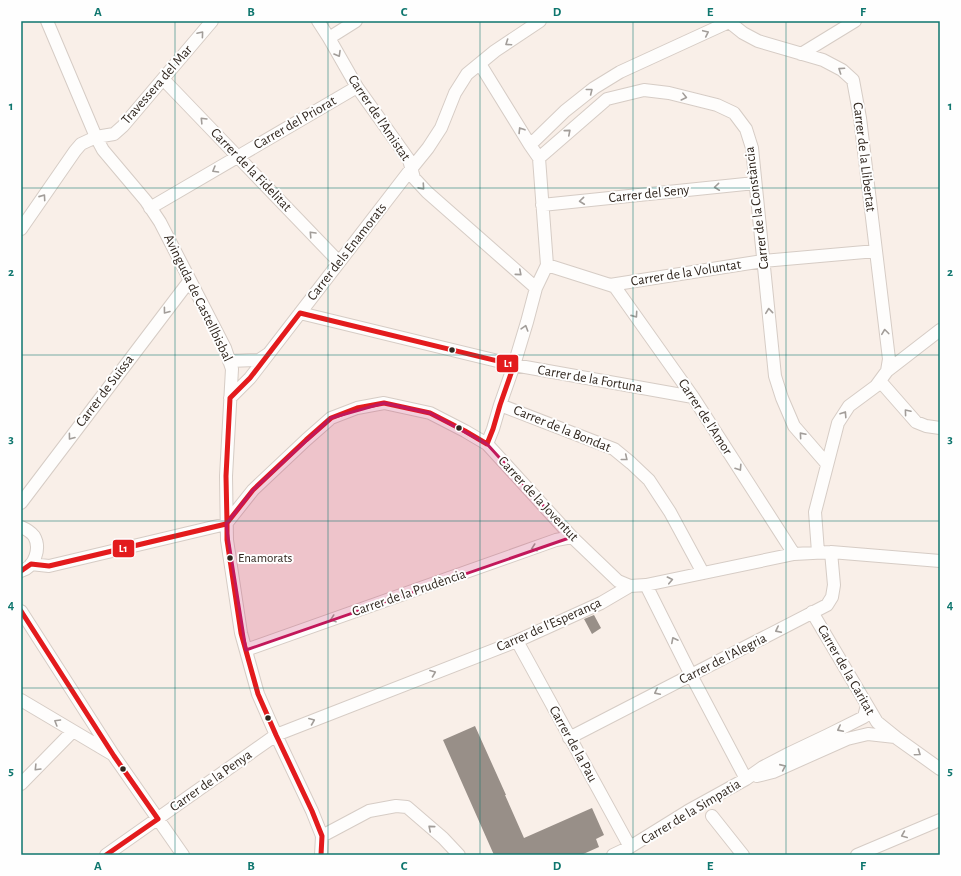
<svg xmlns="http://www.w3.org/2000/svg" width="961" height="876" font-family="'Alegreya Sans',sans-serif">
<rect width="100%" height="100%" fill="#f9efe8"/>
<path fill="#988f88" d="M594,615L601,628L592,634L584,619Z
M475,726L506,795H505L524,838L592,808L604,835L596,839L599,847L581,855H494L443,740Z"/>
<g fill="none" stroke-linecap="round" stroke-linejoin="round">
<defs>
<path id="street" d="M47,21L96,137L103,150L146,201L160,222L225,348L232,369L226,476L227,540L241,633L258,694L276,735L312,811L322,836L321,855
M318,21L329,38L357,87L409,160L414,178L427,192L536,288
M728,21L743,33L758,41L823,60L842,70L853,80L860,118L889,359L887,371
M329,38L356,21
M801,54L855,21
M480,64L530,145L539,158L547,265L536,288L527,322L514,365L500,405L493,429L487,444
M163,79L238,157L339,262
M530,145L565,111L594,88L620,72L729,22
M539,158L607,99L644,90L669,93L717,105L734,113L746,129L752,148L775,376L782,398L794,426L827,464
M542,205L755,183
M150,208L357,87
M21,229L75,151L81,144L96,137L114,134L123,126L212,21
M547,265L610,285L763,261L876,251
M610,285L615,287L693,397L794,554
M300,313L514,365L693,397
M229,361L259,360L268,354
M880,381L916,422L926,426L940,428
M230,398L250,378L411,169L428,148L441,128L455,93L467,74L495,51L540,21
M500,405L614,449L631,463L649,480L670,512L703,573
M21,503L190,280
M21,527C26,529 30,531 34,536C41,548 35,567 21,571
M818,552L815,512L838,423L849,406L876,386L887,371L940,330
M31,564L49,566L226,524L253,490L306,440L331,418L357,408L384,403L430,413L465,431L487,444L572,537L618,581L630,586
M646,585L691,675L746,779
M21,611L114,756L183,855
M812,612L877,722L898,739L940,769
M517,641L630,847
M246,650L556,540L572,537
M21,700L112,754
M569,738L827,605L832,597L834,585L831,552
M757,776L773,772L847,739L868,734L895,737
M21,784L73,731
M712,816L743,855
M322,836L369,811L396,806L407,807L443,838L459,855
M106,855L276,735L517,641L601,603L630,586L646,585L794,554L831,552L940,561
M613,855L630,847L688,811L746,779L763,767L788,754L828,735L864,717L867,705
M857,855L940,820"/>
</defs>
<use href="#street" stroke="#d6ccc5" stroke-width="14"/>
<use href="#street" stroke="#fefdfc" stroke-width="12"/>
<defs>
<path id="bus-1" d="M300,313L514,365L500,405L493,429L487,444L465,431L430,413L384,403L357,408L331,418L306,440L253,490L227,523L226,476L230,398L250,378Z
M227,523V540L241,633L258,694L276,735L312,811L322,836L321,855
M21,571L31,564L49,566L226,524L227,523
M21,611L114,756L158,819L106,855"/>
</defs>
<use href="#bus-1" stroke="#fefefe" stroke-width="8"/>
<use href="#bus-1" stroke="#e31b1d" stroke-width="5"/>
</g>
<defs><path id="oneway-chevron" d="M-2-3.5L2.5 0L-2 3.5" fill="none" stroke-width="1.6" stroke-linecap="round" stroke-linejoin="round"/></defs>
<g stroke="#a29d99">
<use href="#oneway-chevron" transform="translate(706 33) rotate(-25)"/>
<use href="#oneway-chevron" transform="translate(201 34) rotate(-50)"/>
<use href="#oneway-chevron" transform="translate(508 43) rotate(146)"/>
<use href="#oneway-chevron" transform="translate(338 54) rotate(60)"/>
<use href="#oneway-chevron" transform="translate(841 70) rotate(-146)"/>
<use href="#oneway-chevron" transform="translate(590 91) rotate(-38)"/>
<use href="#oneway-chevron" transform="translate(684 97) rotate(14)"/>
<use href="#oneway-chevron" transform="translate(203 120) rotate(-134)"/>
<use href="#oneway-chevron" transform="translate(521 130) rotate(-122)"/>
<use href="#oneway-chevron" transform="translate(568 132) rotate(-41)"/>
<use href="#oneway-chevron" transform="translate(215 170) rotate(150)"/>
<use href="#oneway-chevron" transform="translate(422 187) rotate(48)"/>
<use href="#oneway-chevron" transform="translate(717 187) rotate(174)"/>
<use href="#oneway-chevron" transform="translate(43 197) rotate(-55)"/>
<use href="#oneway-chevron" transform="translate(582 201) rotate(174)"/>
<use href="#oneway-chevron" transform="translate(312 234) rotate(-133)"/>
<use href="#oneway-chevron" transform="translate(519 273) rotate(41)"/>
<use href="#oneway-chevron" transform="translate(166 311) rotate(127)"/>
<use href="#oneway-chevron" transform="translate(769 311) rotate(-96)"/>
<use href="#oneway-chevron" transform="translate(635 315) rotate(55)"/>
<use href="#oneway-chevron" transform="translate(525 328) rotate(-73)"/>
<use href="#oneway-chevron" transform="translate(885 332) rotate(-97)"/>
<use href="#oneway-chevron" transform="translate(907 412) rotate(-130)"/>
<use href="#oneway-chevron" transform="translate(844 414) rotate(-57)"/>
<use href="#oneway-chevron" transform="translate(802 435) rotate(-131)"/>
<use href="#oneway-chevron" transform="translate(71 437) rotate(127)"/>
<use href="#oneway-chevron" transform="translate(625 458) rotate(39)"/>
<use href="#oneway-chevron" transform="translate(739 468) rotate(57)"/>
<use href="#oneway-chevron" transform="translate(534 548) rotate(161)"/>
<use href="#oneway-chevron" transform="translate(670 580) rotate(-12)"/>
<use href="#oneway-chevron" transform="translate(333 619) rotate(161)"/>
<use href="#oneway-chevron" transform="translate(778 630) rotate(153)"/>
<use href="#oneway-chevron" transform="translate(674 640) rotate(-117)"/>
<use href="#oneway-chevron" transform="translate(433 673) rotate(-21)"/>
<use href="#oneway-chevron" transform="translate(657 692) rotate(153)"/>
<use href="#oneway-chevron" transform="translate(312 721) rotate(-22)"/>
<use href="#oneway-chevron" transform="translate(57 722) rotate(-149)"/>
<use href="#oneway-chevron" transform="translate(840 729) rotate(153)"/>
<use href="#oneway-chevron" transform="translate(918 753) rotate(35)"/>
<use href="#oneway-chevron" transform="translate(783 767) rotate(-24)"/>
<use href="#oneway-chevron" transform="translate(37 768) rotate(134)"/>
<use href="#oneway-chevron" transform="translate(431 828) rotate(-140)"/>
<use href="#oneway-chevron" transform="translate(904 835) rotate(157)"/>
</g>
<path fill="#c2185b" fill-opacity="0.2" stroke="#c2185b" stroke-width="3" stroke-linejoin="round" d="M384,403L430,413L487,444L572,537L246,650L226,524L253,490L331,418Z"/>
<path fill="none" stroke="#0f766e" stroke-width="1" stroke-opacity="0.55" d="M175,21V855M328,21V855M480,21V855M633,21V855M786,21V855M21,188H940M21,355H940M21,521H940M21,688H940"/>
<g fill="#31271f" stroke="#fefefe" stroke-width="1.5">
<circle cx="452" cy="350" r="3.5"/>
<circle cx="459" cy="428" r="3.5"/>
<circle cx="230" cy="558" r="3.5"/>
<circle cx="268" cy="718" r="3.5"/>
<circle cx="123" cy="769" r="3.5"/>
</g>
<g text-anchor="middle" dominant-baseline="central" stroke-width="4" stroke-linejoin="round" paint-order="stroke">
<g font-size="13" fill="#31271f" stroke="#fefefe" text-anchor="start">
<text x="238" y="558">Enamorats</text>
</g>
<g font-size="14" fill="#31271f" stroke="#fefefe">
<text transform="translate(157 85) rotate(-49)">Travessera del Mar</text>
<text transform="translate(379 118) rotate(56)">Carrer de l'Amistat</text>
<text transform="translate(295 123) rotate(-30)">Carrer del Priorat</text>
<text transform="translate(864 157) rotate(83)">Carrer de la Llibertat</text>
<text transform="translate(251 170) rotate(46)">Carrer de la Fidelitat</text>
<text transform="translate(649 194) rotate(-6)">Carrer del Seny</text>
<text transform="translate(757 208) rotate(-97)">Carrer de la Constància</text>
<text transform="translate(347 252) rotate(-52)">Carrer dels Enamorats</text>
<text transform="translate(686 273) rotate(-9)">Carrer de la Voluntat</text>
<text transform="translate(198 298) rotate(64)">Avinguda de Castellbisbal</text>
<text transform="translate(590 379) rotate(10)">Carrer de la Fortuna</text>
<text transform="translate(105 391) rotate(-53)">Carrer de Suïssa</text>
<text transform="translate(705 417) rotate(57)">Carrer de l'Amor</text>
<text transform="translate(562 429) rotate(22)">Carrer de la Bondat</text>
<text transform="translate(538 499) rotate(47)">Carrer de la Joventut</text>
<text transform="translate(409 593) rotate(-19)">Carrer de la Prudència</text>
<text transform="translate(549 625) rotate(-24)">Carrer de l'Esperança</text>
<text transform="translate(723 659) rotate(-27)">Carrer de l'Alegria</text>
<text transform="translate(846 670) rotate(60)">Carrer de la Caritat</text>
<text transform="translate(573 744) rotate(61)">Carrer de la Pau</text>
<text transform="translate(211 781) rotate(-35)">Carrer de la Penya</text>
<text transform="translate(691 812) rotate(-31)">Carrer de la Simpatia</text>
</g>
</g>
<g stroke="#fefefe" stroke-width="1.5">
<rect x="496" y="354" width="23" height="19" rx="4" fill="#e31b1d"/>
<rect x="112" y="539" width="23" height="19" rx="4" fill="#e31b1d"/>
</g>
<g font-size="11" text-anchor="middle" font-weight="bold" fill="#fff">
<text x="508" y="367">L1</text>
<text x="123" y="552">L1</text>
</g>
<rect width="961" height="876" fill="none" stroke="#fefefe" stroke-width="44"/>
<rect x="22" y="22" width="917" height="832" fill="none" stroke="#0f766e" stroke-width="1.5"/>
<g font-size="13" text-anchor="middle" font-weight="bold" fill="#0f766e">
<text x="98" y="16">A</text>
<text x="251" y="16">B</text>
<text x="404" y="16">C</text>
<text x="557" y="16">D</text>
<text x="710" y="16">E</text>
<text x="863" y="16">F</text>
<text x="11" y="110">1</text>
<text x="950" y="110">1</text>
<text x="11" y="276">2</text>
<text x="950" y="276">2</text>
<text x="11" y="443">3</text>
<text x="950" y="443">3</text>
<text x="11" y="609">4</text>
<text x="950" y="609">4</text>
<text x="11" y="775">5</text>
<text x="950" y="775">5</text>
<text x="98" y="870">A</text>
<text x="251" y="870">B</text>
<text x="404" y="870">C</text>
<text x="557" y="870">D</text>
<text x="710" y="870">E</text>
<text x="863" y="870">F</text>
</g>
</svg>
